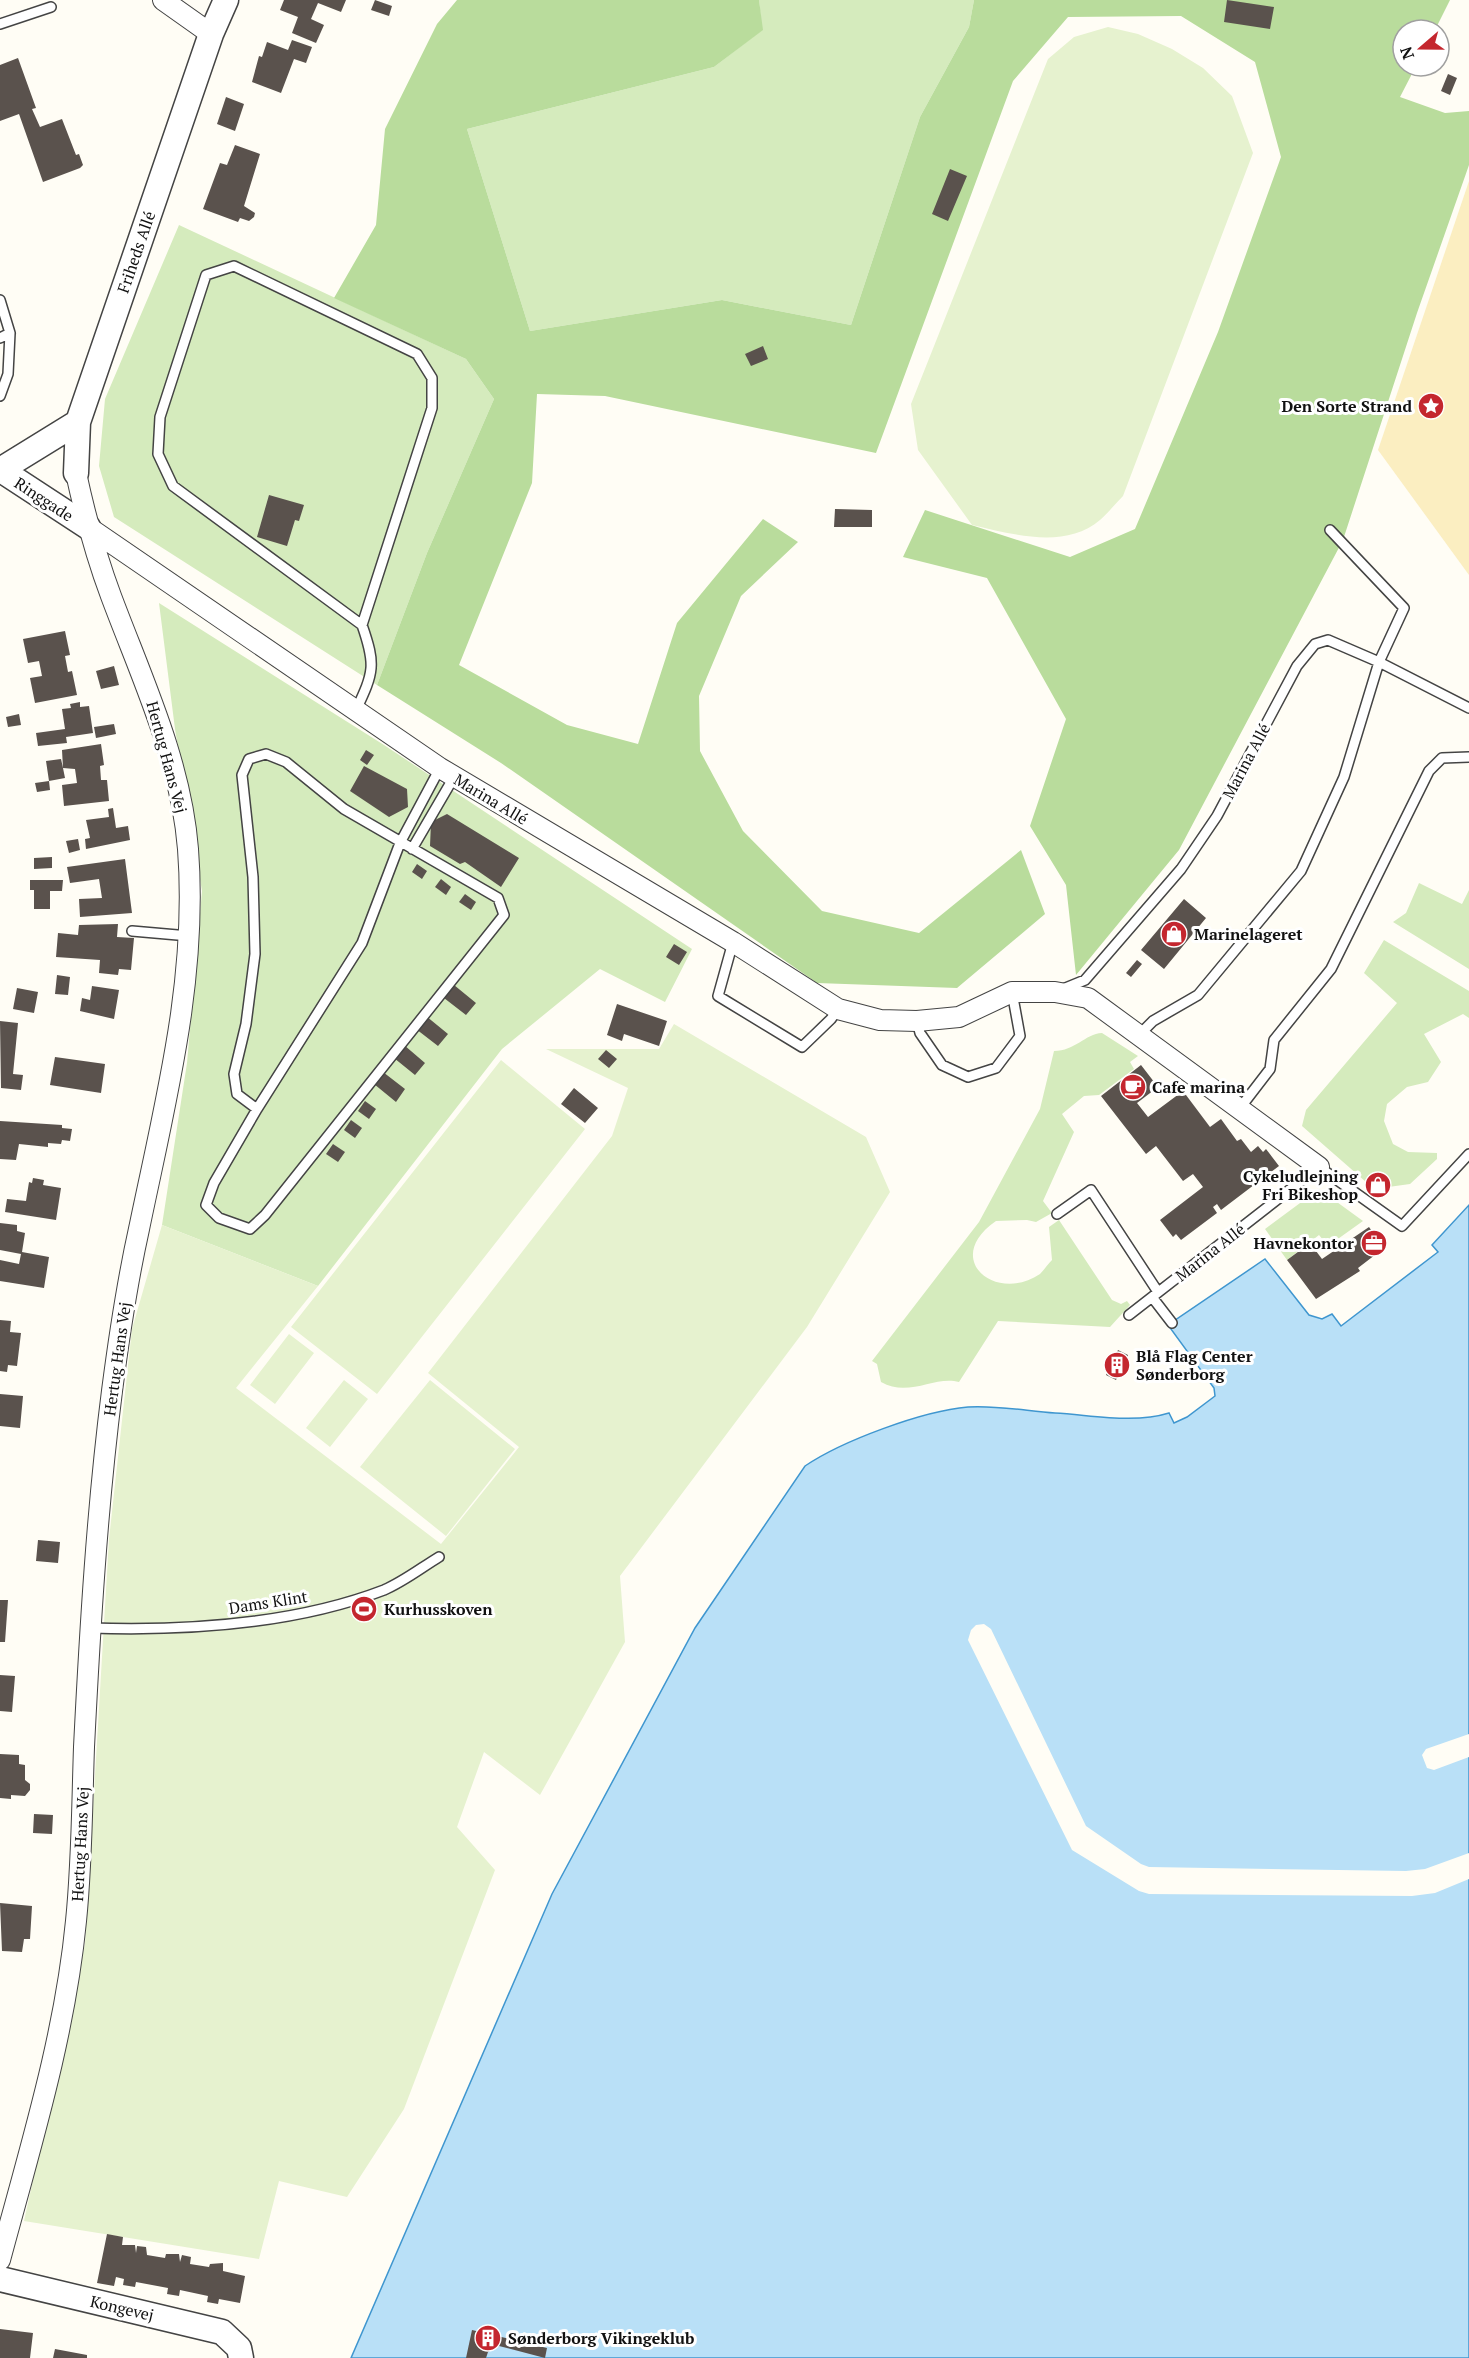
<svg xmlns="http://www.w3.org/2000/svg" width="1469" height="2358" font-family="'PT Serif',serif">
<rect width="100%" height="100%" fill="#fffdf5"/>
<path fill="#d5ebbd" d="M759,0H974L969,27L920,117L851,325L722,300L530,331L467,129L714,67L762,30Z
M179,225L466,359L494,399L427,553L377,685L114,517L99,466L105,399Z
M159,603L384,745L692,949L665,1002L600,969L502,1049L318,1286L162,1225L187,1063L202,891L175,729Z
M1419,883L1462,904L1469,890V969L1393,922L1406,913Z
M1384,940L1469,991V1018L1463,1014L1424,1034L1441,1062L1428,1082L1407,1087L1387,1104L1384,1121L1393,1144L1408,1152L1437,1153V1159L1410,1184L1374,1189L1302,1126L1306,1110L1397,1003L1364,973Z
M1102,1033L1138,1056L1130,1062L1134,1069L1099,1095L1084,1096L1062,1114L1074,1132L1043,1201L1052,1213L1036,1222L1027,1220L996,1221C941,1259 996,1304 1040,1274C1044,1270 1048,1264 1052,1260L1049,1227L1059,1220L1112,1300L1121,1304L1127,1301L1130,1305L1110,1327L998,1321L959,1382C935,1375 909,1398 881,1382L877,1364L872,1361L979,1222L1040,1109L1054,1051C1075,1051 1085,1034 1102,1033Z
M1319,1189L1363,1221L1328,1246L1319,1235L1287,1260L1265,1229Z"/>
<path fill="#b9dc9c" d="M457,0H759L763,30L714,67L467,129L530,331L722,300L851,325L920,117L969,27L974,0H1450L1435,30H1403V66H1416L1400,97L1445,113L1469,111V165L1417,313L1343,540L1179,850L1076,975L1066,885L1030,826L1066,719L987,578L903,557L925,510L1070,557L1135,529L1218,332L1281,157L1255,62L1181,16L1068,17L1013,81L876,453L605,396L537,394L532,483L459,665L567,725L638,744L677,623L763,519L798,542L741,596L699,696L700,751L743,831L822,911L919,933L1021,850L1045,914L957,988L817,983L501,763L377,685L427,553L494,399L466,359L334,298L376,225L385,129L437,24Z"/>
<path fill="#fbeec1" d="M1469,181V575L1378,450Z"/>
<path fill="#e6f2cf" d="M1108,27L1138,34L1172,49L1203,68L1232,96L1253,153L1123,496C1115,504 1108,513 1100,520C1065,550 1012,534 972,525L918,450L911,404L1048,59L1074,37Z
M674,1024L866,1137L890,1192L807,1327L620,1576L625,1642L540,1795L484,1752L457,1827L495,1870L404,2109L347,2197L279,2181L259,2259L24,2221L85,1944L109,1539L132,1329L162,1225L318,1286L236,1388L441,1544L519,1447L428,1373L612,1136L628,1088L546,1049H659Z
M501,1060L585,1129L377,1394L291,1327Z
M289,1334L314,1353L275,1404L250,1385Z
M344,1380L368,1399L330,1447L306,1428Z
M430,1380L515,1449L446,1536L360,1467Z"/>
<path fill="#b9e0f7" stroke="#3f96cf" stroke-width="1.5" d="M1469,1205V2358H351L552,1894L695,1628L805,1466C842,1441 922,1411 968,1407C996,1405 1027,1411 1055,1413C1092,1415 1134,1424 1169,1413L1174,1423L1187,1417L1215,1396L1214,1388L1168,1325L1265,1259L1309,1315L1322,1319L1332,1314L1341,1326L1438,1252L1432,1245Z"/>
<path fill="#fffdf5" d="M984,1624L991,1629L1086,1826L1141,1864L1149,1867L1406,1871L1425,1869L1469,1853V1879L1435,1893L1412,1896L1149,1894L1139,1891L1072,1850L968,1640L971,1630L976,1625Z
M1469,1734V1757L1434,1770L1427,1768L1422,1755L1426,1749Z"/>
<path fill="#5a524d" d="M284,0H346L341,12L318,3L311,19L324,25L316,43L292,33L298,17L280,10Z
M375,0L392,6L389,16L371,10Z
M1227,0L1274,7L1270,29L1224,22Z
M292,40L312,47L306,63L294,59L281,93L252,82L259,56L262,57L267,42L288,50Z
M18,58L36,108L32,109L40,127L62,119L76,155L79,154L83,165L80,168L43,182L19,114L0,121V65Z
M1448,74L1457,78L1450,95L1441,91Z
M226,97L244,104L235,131L217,124Z
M235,145L260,154L244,206L255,213L254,217L249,221L240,218L238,222L203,209L220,163L227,165Z
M950,169L967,176L948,221L932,214Z
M763,346L768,359L751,366L745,354Z
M269,495L304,505L299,521L295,520L287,546L257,537Z
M835,509L872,510V527H834Z
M65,631L70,655L65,656L68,672L72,671L77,695L35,703L30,678L42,676L39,661L28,663L23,639Z
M114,666L119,685L101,689L96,671Z
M80,702V707L89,706L93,733L66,737L67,743L38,746L36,733L65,729L62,709L71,708L70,704Z
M19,714L21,725L8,727L6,717Z
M114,724L116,734L96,738L94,727Z
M101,744L104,765L100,766L101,780H107L109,801L64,806L62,785L77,783L75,769L63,768L65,778L49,781L46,761L61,759L63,768L62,750Z
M366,750L374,755L367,765L360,760Z
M364,766L407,789L408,807L389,817L350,791Z
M49,781L50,790L37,792L35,783Z
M113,808L116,828L128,826L130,840L86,849L85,839L90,838L86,820L109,817L108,809Z
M447,814L519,858L501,887L465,862L460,864L430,846L431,822Z
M78,839L80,850L69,853L66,841Z
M52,857V868L34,869V858Z
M125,859L132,913L80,917L79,899L102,898L99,879L70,883L67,867Z
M417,864L427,871L422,879L412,872Z
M441,879L451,887L446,895L435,887Z
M30,880H63L62,891H50V909H34V890H30Z
M465,894L476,902L471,910L459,902Z
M1184,899L1206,918L1164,969L1141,950Z
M118,924L117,937L134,938L131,970L119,969L118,975L99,973L100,960L56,957L58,933L78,935L79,925Z
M674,944L687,952L679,965L666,957Z
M1137,960L1142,964L1131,977L1126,973Z
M57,975L70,977L68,995L55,994Z
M454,985L476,1003L466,1015L444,998Z
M92,986L119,990L114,1019L80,1011L82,998L90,1000Z
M17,988L38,992L34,1013L13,1009Z
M617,1004L667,1021L659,1046L624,1034L622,1041L607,1035Z
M426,1016L448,1034L438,1046L416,1029Z
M0,1021L18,1023L13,1074L23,1075L21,1090L1,1088Z
M404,1045L425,1063L415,1075L394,1058Z
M606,1050L617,1059L609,1068L598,1059Z
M55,1057L105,1064L101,1093L50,1085Z
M1141,1065L1158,1087L1137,1103L1148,1117L1183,1091L1210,1127L1221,1119L1237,1141L1241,1139L1251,1152L1258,1146L1263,1152L1266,1149L1279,1166L1221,1210L1217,1204L1213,1207L1217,1213L1181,1240L1176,1234L1173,1237L1160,1220L1203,1187L1193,1174L1183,1181L1156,1146L1146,1154L1101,1096Z
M383,1072L405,1089L396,1102L374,1084Z
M574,1088L598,1108L585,1123L561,1104Z
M365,1101L376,1109L369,1119L358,1111Z
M351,1120L362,1128L355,1138L344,1130Z
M0,1121L62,1125V1128L72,1129L70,1141L62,1140L61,1144L48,1143V1147L19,1144L16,1160L0,1159Z
M333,1144L345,1152L338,1162L326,1154Z
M33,1178L44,1180L43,1185L61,1188L56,1220L5,1212L7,1199L26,1201L29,1182L32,1183Z
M0,1223L17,1225V1231L25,1233L22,1252L49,1257L44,1288L0,1281V1260L19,1264L21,1254L0,1250Z
M1369,1227L1384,1248L1358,1268L1360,1271L1316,1299L1287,1260L1310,1243L1322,1259Z
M0,1320L11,1321L10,1332L21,1333L17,1366L8,1365L7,1372L0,1371Z
M1118,1350L1128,1355L1116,1380L1106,1375Z
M0,1394L23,1396L20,1428L0,1426Z
M38,1540L60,1542L58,1563L36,1561Z
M0,1600H8L5,1642H0Z
M0,1675L15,1676L12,1712L0,1711Z
M0,1754L19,1755V1764L25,1765V1780L30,1784V1790L25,1796L11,1795V1799L0,1798Z
M34,1814L53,1815L52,1834L33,1833Z
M0,1903L32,1906L30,1939H24L22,1952L2,1951Z
M107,2234L123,2237L122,2245H135L136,2253L137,2246L146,2247L147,2255L165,2258L166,2254H179L180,2262L182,2255L191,2257L190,2264L209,2267L210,2264L223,2263V2271L245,2276L240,2303L219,2299L218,2304L207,2302L208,2296L180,2290L179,2296L167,2294L168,2288L136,2282L135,2287L123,2285L124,2279L116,2277L114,2286L97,2283Z
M0,2329L33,2333L30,2358H0Z
M472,2330L547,2348L545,2358L499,2346L488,2352L486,2358H466Z
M55,2349L87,2355V2358H53Z"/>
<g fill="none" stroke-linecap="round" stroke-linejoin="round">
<defs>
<path id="service" d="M0,24L51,7
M0,300L10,333L0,338
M0,396L8,374L10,333
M356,710C374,672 376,665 362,625L173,486L158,454L160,417L206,275L234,266L417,354L432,378V408L362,625
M412,849L454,777
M132,931L189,936
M733,942L718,996L802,1047L831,1019L838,1009
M1063,989L1085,980L1181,869L1217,816L1297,666L1315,644L1328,640L1379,662L1469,708
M917,1021L920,1033L942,1065L968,1077L996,1068L1020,1036L1012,992
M1140,1034L1153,1021L1198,995L1301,871L1344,777L1379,662L1404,608L1330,530
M1240,1108L1270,1069L1274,1040L1331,969L1429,771L1442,758L1469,757
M257,1109L237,1094L234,1074L246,1024L255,954L253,877L242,775L249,759L266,754L286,762L344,809L498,898L504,915L265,1215L250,1229L219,1218L206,1205L214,1183L257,1109L362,943L400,843L440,768
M1057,1214L1091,1190L1158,1292
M1152,1297L1172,1323
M1129,1315L1319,1167L1402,1226L1469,1154
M91,1628C187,1631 293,1625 384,1590C403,1582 421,1568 439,1557"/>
<path id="minor" d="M163,0L211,34
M88,527L440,768L733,942L838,1009L880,1020L917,1021L959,1017L1012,992H1055L1088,998L1319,1167
M0,2260C30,2148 65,2036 76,1921C82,1863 82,1805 84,1747C90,1628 97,1509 112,1391C119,1337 127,1283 139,1229C165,1103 198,979 188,849C181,760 142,679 111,596C96,556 85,515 76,473"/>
<path id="tertiary" d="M0,470L78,422
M1,470L88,527
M76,473L78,422L211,34L226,0
M0,2279L222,2332L239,2348L241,2358"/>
</defs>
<use href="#service" stroke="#444" stroke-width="12"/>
<use href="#minor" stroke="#444" stroke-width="22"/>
<use href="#tertiary" stroke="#444" stroke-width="27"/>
<use href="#service" stroke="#fff" stroke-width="9"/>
<use href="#minor" stroke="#fff" stroke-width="20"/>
<use href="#tertiary" stroke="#fff" stroke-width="24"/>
</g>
<defs>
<symbol id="sight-disc" viewBox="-11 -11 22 22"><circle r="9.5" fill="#c4262e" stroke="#fff"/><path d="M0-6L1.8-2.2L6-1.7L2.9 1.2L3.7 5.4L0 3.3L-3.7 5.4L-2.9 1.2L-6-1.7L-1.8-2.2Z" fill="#fff"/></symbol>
<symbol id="shop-disc" viewBox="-11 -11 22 22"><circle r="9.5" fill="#c4262e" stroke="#fff"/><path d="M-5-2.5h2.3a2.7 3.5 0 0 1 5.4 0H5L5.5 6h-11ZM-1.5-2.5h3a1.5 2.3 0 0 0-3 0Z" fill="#fff"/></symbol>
<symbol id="cafe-disc" viewBox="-11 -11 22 22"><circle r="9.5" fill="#c4262e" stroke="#fff"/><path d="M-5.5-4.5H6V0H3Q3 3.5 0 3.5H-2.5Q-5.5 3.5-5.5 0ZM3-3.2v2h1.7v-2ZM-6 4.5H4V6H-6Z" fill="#fff"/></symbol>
<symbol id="office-disc" viewBox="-11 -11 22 22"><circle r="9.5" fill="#c4262e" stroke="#fff"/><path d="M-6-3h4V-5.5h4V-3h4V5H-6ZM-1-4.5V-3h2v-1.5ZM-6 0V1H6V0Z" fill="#fff"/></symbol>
<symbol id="building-disc" viewBox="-11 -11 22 22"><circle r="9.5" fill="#c4262e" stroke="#fff"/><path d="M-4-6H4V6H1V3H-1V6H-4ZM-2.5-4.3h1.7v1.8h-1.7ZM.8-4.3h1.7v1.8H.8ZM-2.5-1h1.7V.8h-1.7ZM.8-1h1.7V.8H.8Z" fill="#fff"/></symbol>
<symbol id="stadium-disc" viewBox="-11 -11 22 22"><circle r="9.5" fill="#c4262e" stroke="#fff"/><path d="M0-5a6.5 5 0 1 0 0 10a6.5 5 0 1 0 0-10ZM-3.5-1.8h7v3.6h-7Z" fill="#fff"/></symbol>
</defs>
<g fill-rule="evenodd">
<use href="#sight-disc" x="1416" y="391" width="30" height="30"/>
<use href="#shop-disc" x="1159" y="919" width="30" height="30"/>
<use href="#cafe-disc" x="1118" y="1072" width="30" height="30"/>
<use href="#shop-disc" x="1363" y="1170" width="30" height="30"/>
<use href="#office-disc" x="1359" y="1228" width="30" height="30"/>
<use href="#building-disc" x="1102" y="1350" width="30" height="30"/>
<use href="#stadium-disc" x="349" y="1594" width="30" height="30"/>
<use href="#building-disc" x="473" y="2323" width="30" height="30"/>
</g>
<g text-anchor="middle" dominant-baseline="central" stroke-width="6" stroke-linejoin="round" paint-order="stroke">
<g font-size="16" fill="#111" stroke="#fff">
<text transform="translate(136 252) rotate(-71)">Friheds Allé</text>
<text transform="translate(44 499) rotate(33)">Ringgade</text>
<text transform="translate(167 757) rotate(75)">Hertug Hans Vej</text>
<text transform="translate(1246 761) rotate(-62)">Marina Allé</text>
<text transform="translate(491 799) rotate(31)">Marina Allé</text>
<text transform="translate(1210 1252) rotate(-38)">Marina Allé</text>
<text transform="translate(117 1359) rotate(-82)">Hertug Hans Vej</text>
<text transform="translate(268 1602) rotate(-9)">Dams Klint</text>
<text transform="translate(80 1844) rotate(-87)">Hertug Hans Vej</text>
<text transform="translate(122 2308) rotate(13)">Kongevej</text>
</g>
<g font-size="16" font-weight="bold" fill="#111" stroke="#fff" text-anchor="start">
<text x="1412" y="406" text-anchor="end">Den Sorte Strand</text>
<text x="1194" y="934">Marinelageret</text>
<text x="1152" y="1087">Cafe marina</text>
<text x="1358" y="1176" text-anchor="end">Cykeludlejning<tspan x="1358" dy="18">Fri Bikeshop</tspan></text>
<text x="1354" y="1243" text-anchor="end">Havnekontor</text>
<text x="1136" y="1356">Blå Flag Center<tspan x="1136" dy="18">Sønderborg</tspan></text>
<text x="384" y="1609">Kurhusskoven</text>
<text x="508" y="2338">Sønderborg Vikingeklub</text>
</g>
</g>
<g transform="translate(1421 48) rotate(250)"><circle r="28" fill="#ffffff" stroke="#a0a0a0" stroke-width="1.5"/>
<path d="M0-4.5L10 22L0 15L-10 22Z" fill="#c4262e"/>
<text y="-9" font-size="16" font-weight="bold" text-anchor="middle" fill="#111111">N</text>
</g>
</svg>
